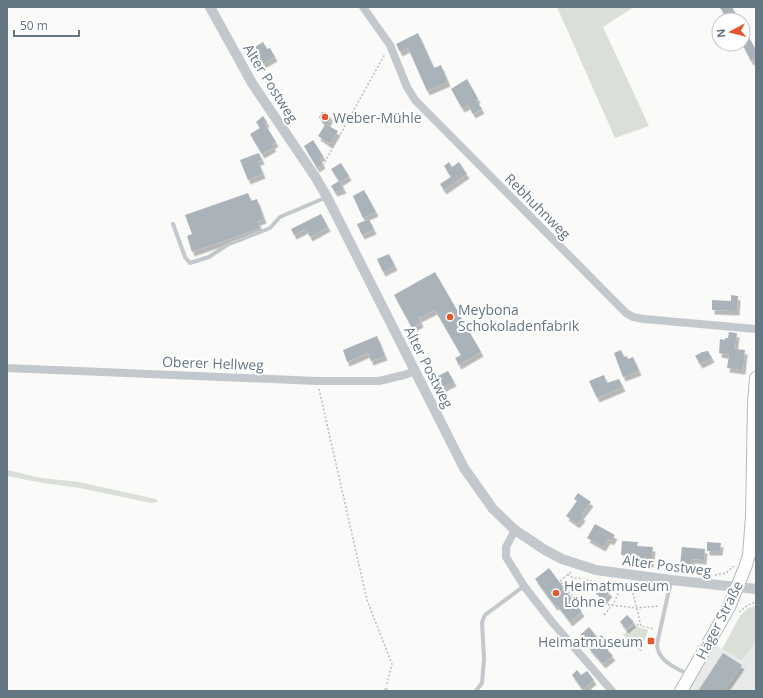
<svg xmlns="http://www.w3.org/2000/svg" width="763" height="698" font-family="'Open Sans',sans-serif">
<defs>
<filter id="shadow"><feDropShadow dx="2.5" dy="4.5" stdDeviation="0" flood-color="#0004"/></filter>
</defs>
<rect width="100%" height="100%" fill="#fafaf8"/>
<path fill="#e8e9e9" d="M756,641V691H687L715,645L742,661Z"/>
<path fill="#dadfd7" d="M557,7H634L603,27L649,126L615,138Z
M7,470L42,478L79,482L156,499L158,502L151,503L80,488L43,483L7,476Z
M756,606V641L742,661L722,649L740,616L748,608Z
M634,626L648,630L641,652L623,635Z"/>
<path fill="#aab3b9" filter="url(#shadow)" d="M719,7H732L739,20H726L723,15L725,14Z
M743,27L756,50V58L751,61L743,46Z
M418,33L434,68L441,65L448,82L427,91L408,48L400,52L396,44Z
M263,42L267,49L270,48L275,57L259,66L254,57L259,54L255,47Z
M467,79L478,99L476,100L482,109L473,114L468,105L462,108L451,89Z
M322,112H326L329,114L330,118L327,125L338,131L330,144L318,136L325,125L319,117Z
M263,116L267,122L265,124L276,142L272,145L274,147L262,154L250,134L260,128L256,122Z
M313,140L323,156L319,158L323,164L317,168L304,146Z
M259,153L262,160L258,161L263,174L248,180L240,160Z
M449,162L452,167L459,162L467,174L444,190L440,184L451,177L444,166Z
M341,163L349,176L340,182L344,189L335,192L331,186L339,181L331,169Z
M364,190L376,212L363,218L353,196Z
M248,193L251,201L257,199L264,219L258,221L260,228L192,252L187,236L192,234L185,215Z
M321,214L328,227L310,237L306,229L294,235L291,229Z
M369,219L374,230L362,235L357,224Z
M389,254L395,266L383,272L377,259Z
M435,272L481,352L459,365L455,358L461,355L435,310L419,318L421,323L412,328L394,295Z
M731,295L738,296L737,311L712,310V300L731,301Z
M729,332L737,333L735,349L745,350L743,370L727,368L729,355L719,353L720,339L725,340V338H728Z
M377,336L385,356L371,361L368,353L347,362L343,350Z
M621,350L624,357L627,356L628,359L633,357L639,371L623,377L614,353Z
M708,351L712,358L700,364L695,356L702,352Z
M448,371L454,382L440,389L434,378Z
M604,375L607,383L619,379L623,387L597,398L589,381Z
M578,493L591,502L581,515L583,517L577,524L566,516L577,501L574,499Z
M595,524L615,535L611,541L608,539L603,547L587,538Z
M622,541L638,542L637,546L653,547L651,563L636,561V556L621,555Z
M707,542L721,543L720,551H707Z
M682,547L705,549L704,560L692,559L691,566L680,565Z
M549,568L582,612L570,622L557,605L555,606L535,579Z
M601,586L610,592L604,600L596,594Z
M627,615L634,622L626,629L620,622Z
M589,627L598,638L601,635L609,642L604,646L613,656L603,664L588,647L589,645L580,635Z
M723,653L742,665L724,691H698Z
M577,670L581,675L587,671L594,680L583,690L572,675Z"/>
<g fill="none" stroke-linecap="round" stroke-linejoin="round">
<defs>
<path id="secondary" d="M681,691L729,607L746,565L749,555L752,517L754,403L756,378"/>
</defs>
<use href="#secondary" stroke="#b3babf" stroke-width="14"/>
<path stroke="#bbbfc2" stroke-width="1.5" stroke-dasharray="2 2" stroke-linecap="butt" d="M321,169L385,54
M319,389L367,600L392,664L387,684
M571,572L560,581L576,601L636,608L659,606
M568,574L571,577L598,582L612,590
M715,575L726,573L734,566
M631,585L641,626L654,629
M610,593L612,590L619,593
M739,612L748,605L756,602
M604,615C614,603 618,599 620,583
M630,627L634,624L641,626"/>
<path stroke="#c3c8cc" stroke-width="4" d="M173,224L185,257L190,263L209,257L227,245L270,228L280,217L327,197
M671,581L657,644C657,660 675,668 688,674
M386,691V690
M476,691L482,683L484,659L482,622L485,615L524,586"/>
<path stroke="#c3c8cc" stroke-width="8" d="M363,7L390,45L407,87L415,100L626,313L633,317L644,319L756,329
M7,368L317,381H379L404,375L416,371
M515,530L506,547V557L524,586L552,622L612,691"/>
<path stroke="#c3c8cc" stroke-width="10" d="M210,7L252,83L316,178L327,197L464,468L493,509L515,530L545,550L562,559L596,570L671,580L756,589"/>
<use href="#secondary" stroke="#fff" stroke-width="12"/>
</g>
<g fill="#e4572e" stroke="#fff" stroke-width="1.5">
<circle cx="325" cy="117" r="4"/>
<circle cx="450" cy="317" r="4"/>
<circle cx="556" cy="593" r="4"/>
<rect x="647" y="637" width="8" height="8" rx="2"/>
</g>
<g text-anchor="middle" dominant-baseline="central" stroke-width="4" stroke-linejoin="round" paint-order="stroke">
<g font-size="14" fill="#657683" stroke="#fff">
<text transform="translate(271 83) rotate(58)">Alter Postweg</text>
<text transform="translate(538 206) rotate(45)">Rebhuhnweg</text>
<text transform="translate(213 363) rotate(2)">Oberer Hellweg</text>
<text transform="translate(429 367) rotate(63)">Alter Postweg</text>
<text transform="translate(667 565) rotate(7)">Alter Postweg</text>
<text transform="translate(719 620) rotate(-63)">Häger Straße</text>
</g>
<g font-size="14" fill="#657683" stroke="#fff" text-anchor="start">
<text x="333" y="117">Weber-Mühle</text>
<text x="458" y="309">Meybona<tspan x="458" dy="16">Schokoladenfabrik</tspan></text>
<text x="564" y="585">Heimatmuseum<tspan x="564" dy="16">Löhne</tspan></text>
<text x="643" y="641" text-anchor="end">Heimatmuseum</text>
</g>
</g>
<rect width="763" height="698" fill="none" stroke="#657683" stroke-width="16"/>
<g transform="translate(731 32) rotate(263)"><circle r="19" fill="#ffffff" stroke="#c1c8cd"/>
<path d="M0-3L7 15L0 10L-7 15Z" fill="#e4572e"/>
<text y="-6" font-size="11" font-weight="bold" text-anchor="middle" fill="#657683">N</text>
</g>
<path d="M14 30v6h65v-6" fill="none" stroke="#657683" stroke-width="2"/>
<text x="20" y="30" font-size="12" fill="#657683" stroke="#ffffff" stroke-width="3" paint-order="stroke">50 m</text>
</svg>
